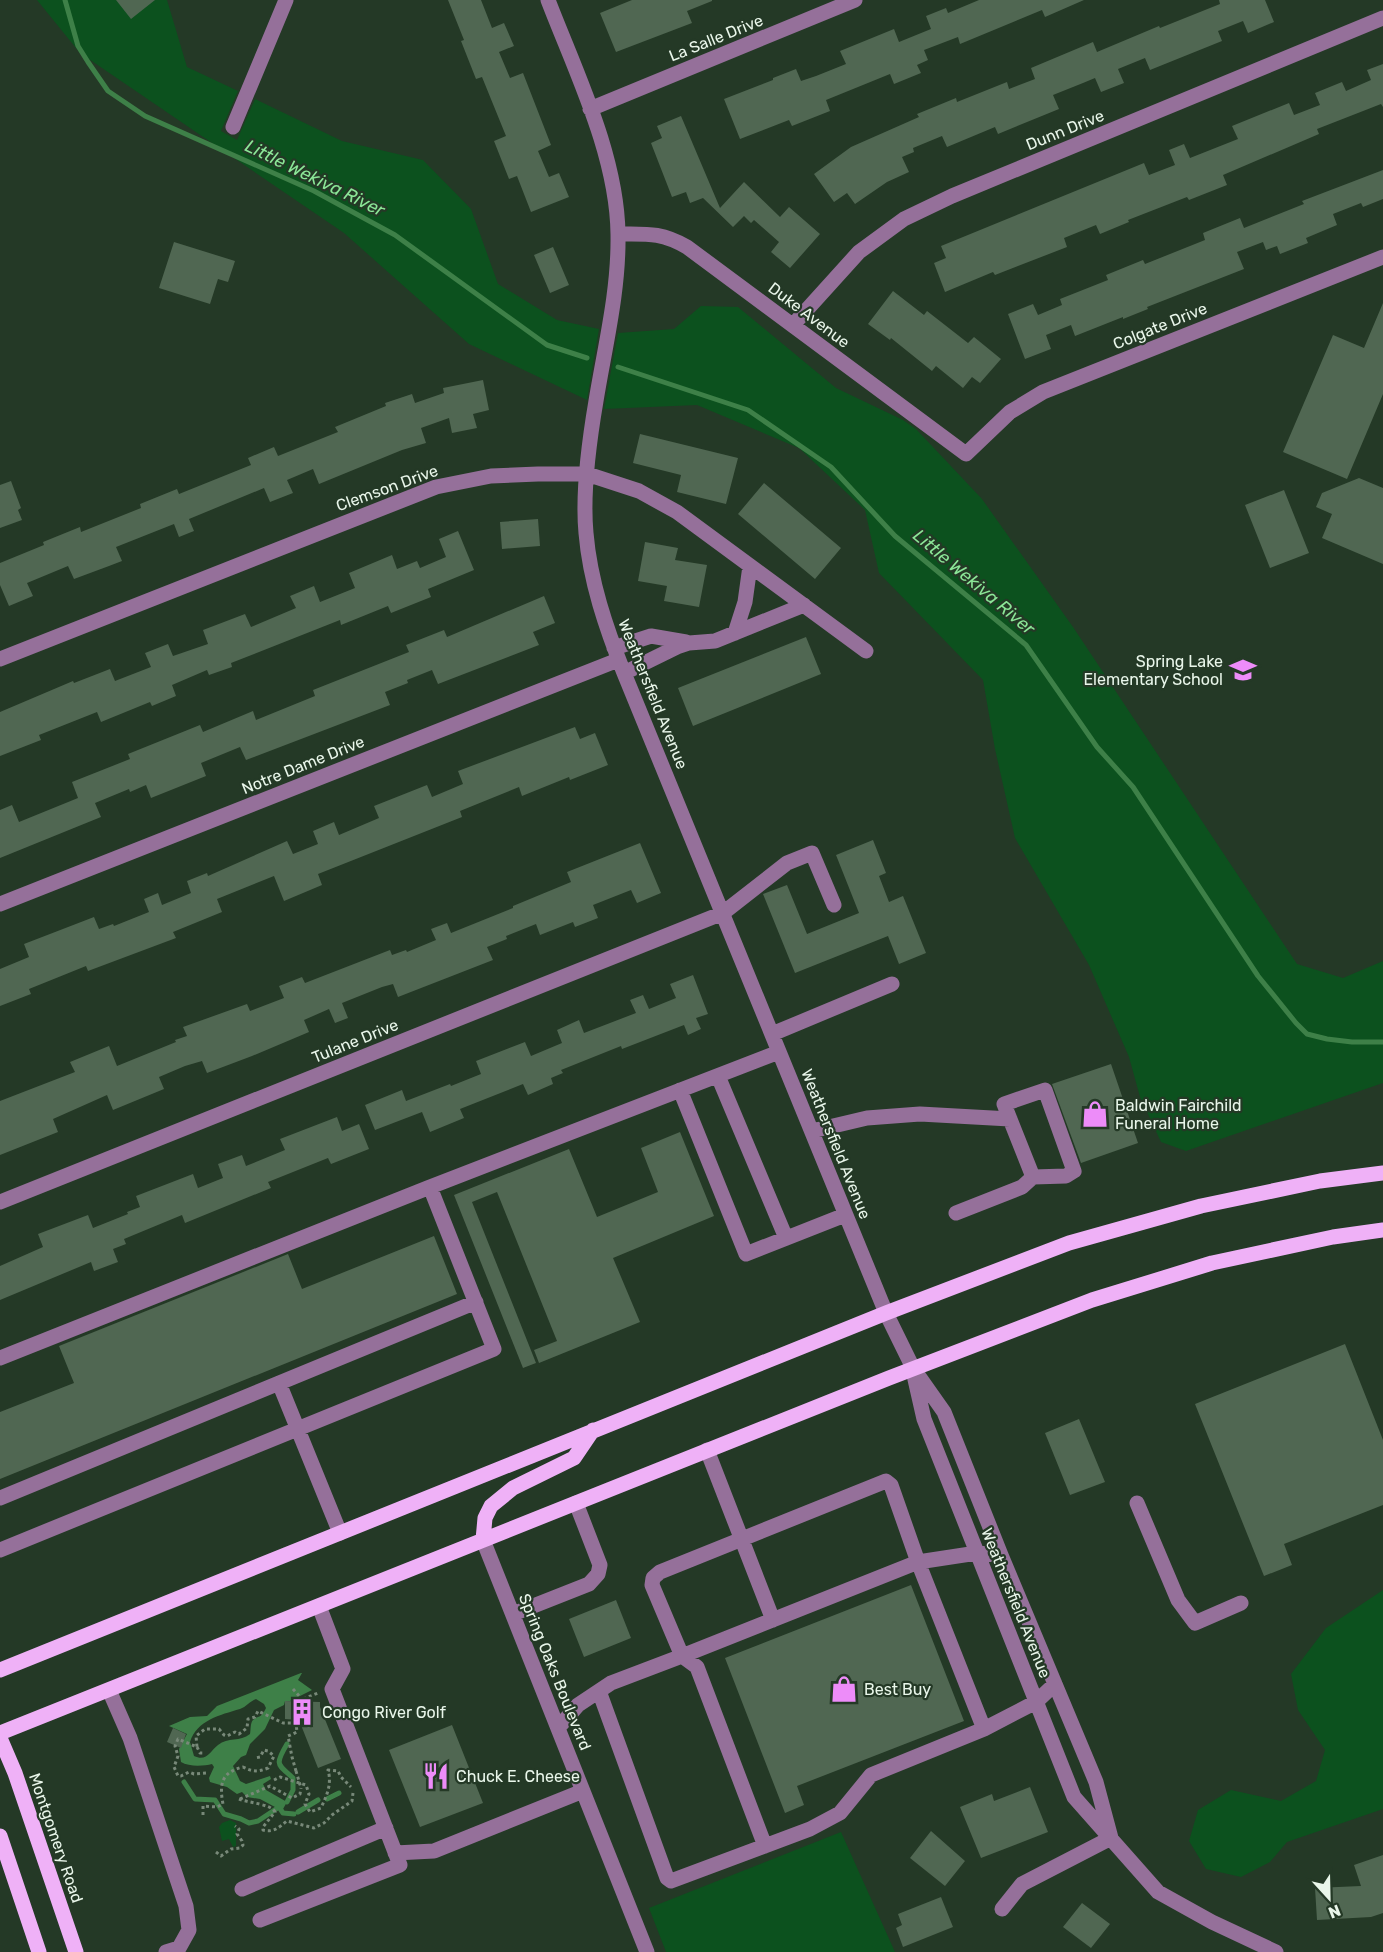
<svg xmlns="http://www.w3.org/2000/svg" width="1383" height="1952" font-family="Rubik,sans-serif">
<rect width="100%" height="100%" fill="#243926"/>
<path fill="#0c511e" d="M37,0H167L187,67L238,91L221,131L237,140L255,99L342,141L423,160L471,209L498,284L557,320L599,329L587,400L469,344L344,233L80,53Z
M701,306L738,307L836,388L903,420L916,429L982,499L1073,627L1297,964L1343,978L1383,961V1083L1186,1151L1161,1142L1140,1097L1129,1057L1089,965L1015,838L995,749L983,680L879,573L865,510L799,448L697,405L604,409L618,333L674,329Z
M1383,1590V1809L1287,1842L1270,1862L1241,1877L1206,1869L1189,1841L1198,1810L1231,1790L1281,1801L1316,1781L1325,1750L1298,1710L1291,1674L1326,1628Z
M230,1820L236,1823V1846L233,1847L229,1839L222,1841L219,1827L222,1823Z
M841,1832L895,1952H666L649,1908Z"/>
<path fill="#3e8048" fill-rule="evenodd" d="M301,1673H302L298,1680L312,1690L290,1701H285L284,1705L274,1710L265,1729L250,1744L246,1755L241,1757L233,1766L240,1781L246,1784L270,1776L271,1779L263,1784L266,1790L287,1802L283,1809L275,1807L260,1799L247,1797L242,1792L237,1794L227,1787L210,1782L209,1778L214,1767L212,1764C204,1766 189,1767 181,1762L179,1749L187,1734L169,1726L190,1717L207,1716L217,1706ZM256,1699L264,1704L266,1708C261,1719 259,1715 253,1720C250,1723 251,1730 250,1734C240,1742 228,1737 218,1745C210,1751 207,1762 194,1756L190,1742C197,1720 220,1715 240,1709C246,1707 250,1701 256,1699Z"/>
<g fill="none" stroke-linecap="round" stroke-linejoin="round">
<path stroke="#3e8048" stroke-width="5" d="M65,0L78,46L88,62L108,91L145,116L314,191L395,235L547,345L587,358
M618,367L748,410L831,467L895,536L1026,645L1097,747L1133,787L1258,976L1296,1023L1307,1034L1327,1039L1352,1042H1383
M287,1744C274,1766 278,1764 293,1778V1790L287,1802
M184,1782L195,1799L215,1800L224,1814L241,1819L249,1823L258,1821L279,1807L283,1813L294,1814
M327,1799L339,1793
M298,1812L318,1800"/>
</g>
<path fill="#506752" d="M116,0H155L131,19Z
M448,0H481L492,28L504,23L514,46L499,52L510,78L523,73L551,145L538,151L549,177L559,173L569,197L531,212L517,176L509,179L494,141L506,136L482,77L476,79L461,41L464,40Z
M632,0H712V1L687,11L692,23L616,52L600,13Z
M979,0H1084L1045,17L1042,10L960,44L958,37L924,50L928,60L917,65L921,73L894,84L890,74L826,100L830,111L792,126L789,120L740,139L724,99L773,80V78L796,69L801,81L816,76L846,64L840,51L894,29L899,42L931,29L926,16L946,8L948,13Z
M1219,0H1265L1274,22L1248,33L1243,21L1218,31L1222,41L1150,70L1145,58L1118,69L1124,83L1101,92L1095,78L1083,83L1053,95L1059,109L998,134L995,127L947,147L942,136L913,148L914,152L902,157L909,172L887,182L855,204L847,193L834,202L814,174L851,147L919,117L917,114L956,98L957,102L1007,82L1009,89L1035,79L1031,68L1093,42L1097,52L1159,26L1160,28L1220,4Z
M1383,64V107L1381,104L1317,129L1319,134L1223,175L1227,185L1189,200L1187,197L1128,220L1129,222L1100,234L1096,225L1064,238L1067,247L995,275L993,272L945,292L934,263L946,258L941,246L1144,163L1149,175L1175,165L1169,150L1184,144L1190,158L1238,139L1232,126L1289,103L1294,115L1320,105L1315,93L1342,82L1346,91L1371,80L1367,70Z
M681,116L720,208L744,182L780,217L789,207L820,234L790,268L771,252L779,242L754,220L751,223L744,216L733,227L703,198L690,203L686,192L672,197L651,143L662,138L657,126Z
M1383,170V199L1363,207L1361,203L1333,214L1337,225L1306,238L1308,243L1280,254L1277,246L1266,250L1263,242L1237,252L1244,269L1147,307L1148,309L1123,319V317L1075,336L1071,325L1046,335L1051,349L1025,359L1008,314L1033,304L1038,315L1062,305L1060,299L1108,280L1106,275L1143,260L1145,264L1205,240L1203,233L1240,218L1244,228L1304,204L1302,201Z
M174,242L235,261L228,282L218,279L210,304L159,288Z
M553,247L569,285L550,293L534,255Z
M893,291L924,315L927,311L968,343L974,337L1001,359L980,383L972,377L963,388L936,366L932,371L891,338L890,340L868,324Z
M1383,303V394L1347,479L1283,452L1333,335L1364,348Z
M483,380L489,410L473,414L477,428L452,433L449,418L421,428L426,443L402,450L319,484L313,469L287,480L293,493L270,502L264,488L189,519L194,531L179,537L174,524L116,547L122,561L109,566L74,579L68,566L27,583L33,596L9,606L0,585V563L44,545L43,542L80,527L81,532L141,508L140,504L177,489L179,494L251,465L248,458L274,447L278,456L338,432L335,427L386,406L385,403L412,394L415,403L444,393L443,388Z
M640,434L738,458L726,504L677,492L681,475L633,463Z
M1359,478L1383,488V564L1322,538L1332,514L1316,507L1322,493Z
M11,481L21,508L18,510L22,520L0,528V485Z
M764,483L841,548L815,579L738,514Z
M1284,490L1309,553L1270,568L1245,505Z
M538,519L540,546L502,549L500,522Z
M458,531L474,570L428,589L431,597L391,613L388,606L341,625L340,620L231,663L232,667L209,675L207,670L172,685L176,696L152,706L150,702L101,722L97,712L39,735L41,740L0,756V712L73,681L74,683L110,669L115,681L151,667L145,653L168,644L173,656L208,644L203,630L245,614L251,627L296,608L290,596L314,586L320,602L355,588L349,573L392,555L397,569L417,561L420,568L446,557L439,539Z
M645,542L678,548L675,560L707,565L699,607L664,601L667,586L638,581Z
M544,596L555,623L533,632L539,645L438,684L432,670L407,680L408,683L385,692L390,705L246,760L240,747L201,763L206,776L151,798L146,785L130,792L129,789L95,803L101,817L0,858V810L12,805L19,822L78,798L72,782L130,759L128,754L200,725L203,732L253,711L256,720L315,696L313,690L409,652L406,645L444,630L447,637Z
M806,637L821,674L693,726L678,688Z
M575,727L580,739L595,733L608,765L570,780L569,777L522,796L519,787L460,811L462,817L318,874L322,885L284,901L274,876L217,899L222,912L173,932L176,938L88,971L86,966L29,989L31,994L0,1006V969L29,957L24,944L94,917L99,929L113,924L114,926L149,912L144,899L158,893L162,905L191,893L187,881L207,873L208,876L287,841L293,854L318,844L313,831L334,822L339,835L379,818L374,806L427,785L432,797L463,784L458,771Z
M873,840L886,873L879,876L889,902L903,896L926,953L899,964L888,936L795,973L763,894L787,885L807,934L859,913L836,855Z
M640,843L661,893L637,903L631,890L593,905L598,918L575,927L573,922L540,935L536,924L506,936L507,939L487,947L493,960L398,997L393,984L382,987L342,1003L348,1018L335,1023L329,1009L304,1020L309,1032L252,1056L207,1073L202,1061L185,1066L159,1077L164,1089L113,1110L107,1095L53,1119L58,1132L0,1155V1101L75,1072L70,1062L109,1046L117,1066L176,1042L175,1040L187,1036L183,1027L247,1004L250,1011L284,998L279,986L302,977L305,983L390,950L392,955L406,950L407,952L436,940L431,929L447,923L451,933L513,908V906L571,882L567,872Z
M693,975L708,1014L696,1018L701,1029L688,1035L684,1025L622,1049L621,1046L561,1070L563,1073L551,1078L553,1084L528,1095L523,1084L460,1109L464,1118L430,1132L422,1112L375,1130L365,1105L402,1090L406,1101L450,1084L451,1086L481,1074L476,1061L525,1042L531,1056L562,1043L557,1030L579,1020L584,1033L636,1013L630,1000L643,995L649,1009L676,998L670,984Z
M1111,1064L1138,1143L1081,1163L1052,1084Z
M337,1117L342,1131L359,1124L369,1149L331,1164L328,1158L268,1182L271,1188L185,1223L182,1215L124,1239L126,1244L113,1249L118,1262L94,1271L91,1262L0,1300V1266L43,1247L38,1234L88,1215L93,1228L128,1214L127,1212L140,1207L136,1196L193,1174L198,1188L223,1178L218,1164L242,1155L246,1166L285,1150L280,1139Z
M680,1132L714,1216L613,1258L640,1322L539,1363L534,1350L557,1341L497,1192L472,1202L536,1363L523,1368L454,1195L569,1149L597,1217L658,1192L641,1148Z
M434,1236L457,1294L0,1479V1412L74,1383L59,1346L288,1254L302,1289Z
M1345,1344L1383,1440V1505L1284,1544L1292,1565L1264,1576L1195,1404Z
M1079,1419L1105,1482L1070,1495L1045,1433Z
M911,1585L964,1721L797,1786L804,1805L785,1813L725,1658Z
M616,1600L631,1638L584,1657L569,1619Z
M285,1701L320,1702V1707L341,1759L318,1768L299,1720L285,1719Z
M452,1725L483,1803L420,1827L389,1750Z
M173,1728L186,1734L181,1748L167,1742Z
M1030,1787L1048,1832L981,1858L960,1807L992,1794L994,1801Z
M931,1831L965,1861L945,1886L910,1858Z
M1383,1855V1913L1371,1917L1317,1920L1315,1888L1361,1886L1354,1865Z
M941,1897L953,1927L903,1947L896,1928L902,1925L898,1914Z
M1082,1903L1110,1924L1091,1948L1063,1927Z"/>
<g fill="none" stroke-linecap="round" stroke-linejoin="round">
<path stroke="#788979" stroke-width="3" stroke-dasharray="3 3" stroke-linecap="butt" d="M293,1689L302,1699
M197,1747L200,1753H204
M296,1771L292,1757L288,1736L297,1732L296,1723L313,1727
M206,1773L194,1774L189,1772L181,1776H178L174,1767L178,1756L175,1746L178,1739L197,1747L196,1736L205,1729H219L224,1735L227,1736L235,1732L239,1734L247,1728L248,1719L255,1717L258,1711L283,1723H296L298,1701L318,1693
M274,1780L280,1777L306,1785L309,1794L305,1804L310,1812L321,1808C327,1795 332,1784 328,1770L338,1771L341,1777L351,1787
M239,1799C249,1803 271,1804 275,1812L263,1827V1830C274,1833 279,1827 287,1821L314,1828L324,1823L332,1815L352,1801L353,1793
M240,1799L270,1786L292,1798L300,1794L301,1788
M203,1815V1806L217,1807L223,1804C219,1783 222,1772 243,1767C253,1772 258,1772 268,1768L274,1756L268,1751L264,1750L260,1757L255,1758
M216,1852L221,1856L231,1849L240,1848L243,1845L242,1841L237,1834L239,1829L235,1826"/>
<path stroke="#95709a" stroke-width="15" d="M548,0C576,73 617,155 618,234C619,291 605,346 596,401C589,442 582,491 586,533C590,581 606,628 624,673L886,1313L913,1368L944,1412L1001,1555L1096,1782L1111,1838
M590,109L855,0
M233,127L286,0
M618,234C647,234 661,232 687,247L966,454L1010,412L1043,392L1383,257
M793,325L859,252L904,219L952,196L1383,18
M735,633L745,602L750,566
M614,648L651,636L686,642
M0,659L436,487L491,476L538,474H587L639,491L677,512L866,651
M624,673L677,647L689,643L715,641L804,605
M0,904L618,660
M772,1034L892,984
M718,1076L786,1238
M680,1090L746,1254L845,1215
M812,1131L867,1118L920,1114L1010,1119
M430,1187L779,1052
M0,1202L723,913L787,863L812,853L834,905
M956,1213L1022,1187L1033,1177L1066,1176L1074,1171L1045,1090L1004,1104L1033,1177
M0,1358L430,1187L494,1349L0,1550
M914,1375L924,1419L1074,1797L1158,1892L1212,1922L1276,1952
M279,1383L340,1533
M707,1450L773,1620
M0,1498L476,1302
M1137,1503L1178,1600L1195,1623L1241,1603
M483,1540L647,1952
M1001,1555L977,1553L918,1562L891,1485L886,1481L660,1572L653,1578L652,1585L682,1656L918,1562L984,1729L1036,1702L1055,1684
M513,1614L589,1584L598,1574L600,1565L576,1503
M109,1690L130,1738L186,1906L189,1930L179,1948L166,1952
M599,1691L611,1683L682,1656L697,1667L765,1846
M558,1728L578,1705L599,1691L667,1878L671,1881L810,1829L840,1813L871,1775L984,1729
M395,1853L434,1851L583,1791
M242,1889L386,1828
M1002,1909L1022,1884L1111,1838
M260,1920L400,1865L332,1689L343,1669L319,1606"/>
<path stroke="#efb1f7" stroke-width="15" d="M483,1540L485,1518L491,1506L513,1488L574,1458L593,1430
M0,1670L886,1313L1069,1243L1201,1206L1320,1181L1383,1173
M0,1733L889,1378L1092,1300L1212,1263L1333,1237L1383,1230
M0,1738L15,1773L76,1952
M0,1836L39,1952"/>
<path stroke="#788979" stroke-width="3" stroke-dasharray="3 3" stroke-linecap="butt" d="M296,1771L301,1788"/>
</g>
<defs>
<symbol id="school-bare" viewBox="-9 -9 18 18"><path d="M0-5L7-2L0 1L-7-2ZM-4 1L0 2.5L4 1V4Q0 6-4 4Z" fill="#ed8cf9" stroke="#243926" stroke-width="2.5" paint-order="stroke"/></symbol>
<symbol id="shop-bare" viewBox="-9 -9 18 18"><path d="M-5-2.5h2.3a2.7 3.5 0 0 1 5.4 0H5L5.5 6h-11ZM-1.5-2.5h3a1.5 2.3 0 0 0-3 0Z" fill="#ed8cf9" stroke="#243926" stroke-width="2.5" paint-order="stroke"/></symbol>
<symbol id="building-bare" viewBox="-9 -9 18 18"><path d="M-4-6H4V6H1V3H-1V6H-4ZM-2.5-4.3h1.7v1.8h-1.7ZM.8-4.3h1.7v1.8H.8ZM-2.5-1h1.7V.8h-1.7ZM.8-1h1.7V.8H.8Z" fill="#ed8cf9" stroke="#243926" stroke-width="2.5" paint-order="stroke"/></symbol>
<symbol id="restaurant-bare" viewBox="-9 -9 18 18"><path d="M-5-6h1v4h1v-4h1v4h1v-4h1v5L-1.5 .5V6h-2V.5L-5-1ZM5-6V6H3V1.5H1.5Q1.5-4 5-6Z" fill="#ed8cf9" stroke="#243926" stroke-width="2.5" paint-order="stroke"/></symbol>
</defs>
<g fill-rule="evenodd">
<use href="#school-bare" x="1224" y="651" width="38" height="38"/>
<use href="#shop-bare" x="1076" y="1095" width="38" height="38"/>
<use href="#shop-bare" x="825" y="1670" width="38" height="38"/>
<use href="#building-bare" x="283" y="1693" width="38" height="38"/>
<use href="#restaurant-bare" x="417" y="1757" width="38" height="38"/>
</g>
<g text-anchor="middle" dominant-baseline="central" stroke-width="4.5" stroke-linejoin="round" paint-order="stroke">
<g font-size="16" fill="#e9f6ea" stroke="#243926">
<text transform="translate(716 38) rotate(-22)">La Salle Drive</text>
<text transform="translate(1065 130) rotate(-22)">Dunn Drive</text>
<text transform="translate(809 315) rotate(37)">Duke Avenue</text>
<text transform="translate(1160 326) rotate(-22)">Colgate Drive</text>
<text transform="translate(387 488) rotate(-20)">Clemson Drive</text>
<text transform="translate(653 694) rotate(68)">Weathersfield Avenue</text>
<text transform="translate(303 765) rotate(-22)">Notre Dame Drive</text>
<text transform="translate(355 1041) rotate(-22)">Tulane Drive</text>
<text transform="translate(836 1144) rotate(68)">Weathersfield Avenue</text>
<text transform="translate(1016 1603) rotate(68)">Weathersfield Avenue</text>
<text transform="translate(555 1672) rotate(68)">Spring Oaks Boulevard</text>
<text transform="translate(56 1838) rotate(71)">Montgomery Road</text>
</g>
<g font-size="16" fill="#e9f6ea" stroke="#243926" text-anchor="start">
<text x="1223" y="661" text-anchor="end">Spring Lake<tspan x="1223" dy="18">Elementary School</tspan></text>
<text x="1115" y="1105">Baldwin Fairchild<tspan x="1115" dy="18">Funeral Home</tspan></text>
<text x="864" y="1689">Best Buy</text>
<text x="322" y="1712">Congo River Golf</text>
<text x="456" y="1776">Chuck E. Cheese</text>
</g>
<g font-size="18" font-style="italic" fill="#8be697" stroke="#243926">
<text transform="translate(315 178) rotate(26)">Little Wekiva River</text>
<text transform="translate(974 582) rotate(40)">Little Wekiva River</text>
</g>
</g>
<g transform="translate(1329 1898) rotate(158)" stroke="#243926" stroke-width="4.5" paint-order="stroke">
<path d="M0-4.5L10 22L0 15L-10 22Z" fill="#e9f6ea"/>
<text y="-9" font-size="16" font-weight="bold" text-anchor="middle" fill="#e9f6ea">N</text>
</g>
</svg>
